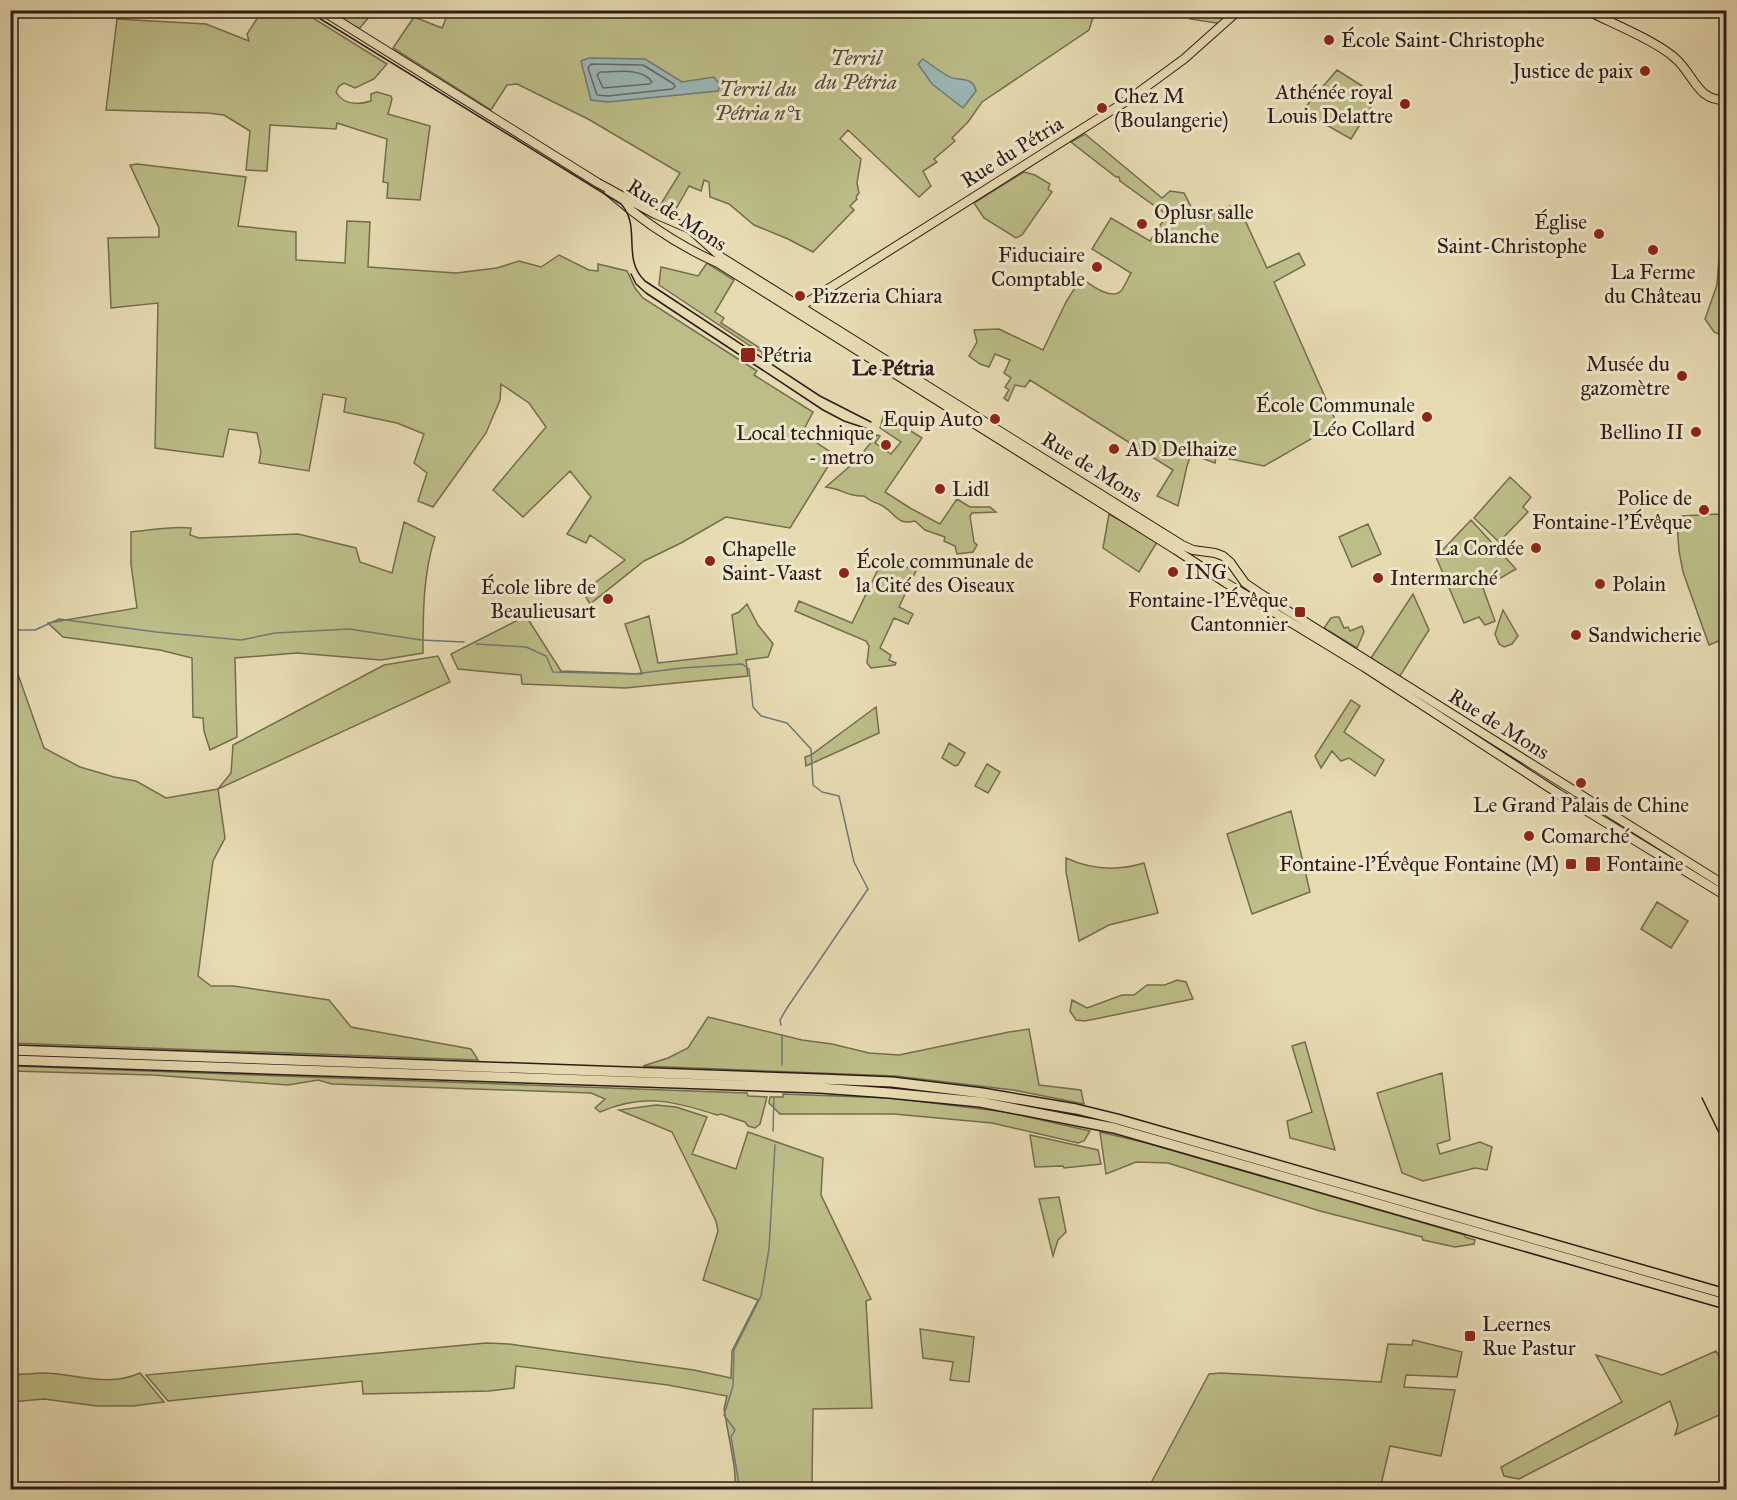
<svg xmlns="http://www.w3.org/2000/svg" width="1737" height="1500" font-family="'IM FELL Great Primer',serif">
<rect width="100%" height="100%" fill="#e6dab1"/>
<filter id="stains"><feTurbulence type="fractalNoise" baseFrequency=".00333" numOctaves="4"/><feColorMatrix values="0 0 0 0 .2 0 0 0 0 .09 0 0 0 0 .02 0 0 0 .5 -.17"/></filter>
<radialGradient id="worn" r=".72"><stop offset=".6" stop-color="#630" stop-opacity="0"/><stop offset="1" stop-color="#630" stop-opacity=".3"/></radialGradient>
<path fill="#bcbd87" stroke="#746c4e" stroke-width="1.5" d="M262,11H302L387,64L374,79L355,88L344,83L339,86L336,92C344,106 358,105 371,101V94L377,92L391,96L392,99L388,114L430,126L420,200L387,198L388,183L383,182L387,139L337,123L336,129L270,125L267,171L246,170L250,131L224,115L207,113L106,110L117,19L206,24L249,41L247,34Z
M329,11H374L359,29Z
M439,11H1095L1089,30L982,102L968,122L952,138L955,141L934,159L937,162L923,171L931,186L919,197L848,130L840,139L861,159L857,183L859,193L856,197L857,199L850,206L854,210L813,252L788,239L754,225L729,204L710,197L709,182L704,180L701,191L689,186L672,216L656,212L680,173L588,119L517,84L507,85L491,110L393,48L414,17L442,28L447,16Z
M1192,11H1226L1233,16L1223,24L1190,19Z
M1337,70L1378,96L1351,139L1302,111Z
M1085,134L1162,198L1170,191L1184,193L1198,220L1237,203L1267,268L1299,253L1305,265L1274,282L1337,424L1264,466L1216,456L1215,463L1191,454L1187,466L1178,506L1157,496L1173,470L1030,380L1025,387L1015,385L1008,401L1004,398L1009,390L1005,387L1011,378L1004,373L1010,360L995,354L989,367L980,364L969,356L977,342L974,330L999,329L1043,350L1066,302L1081,278C1090,284 1111,301 1121,291C1125,286 1128,278 1131,273L1092,249L1111,218L1150,241L1167,215L1120,181L1119,177H1116L1071,142Z
M137,164L246,177L238,226L296,232V260L345,263L347,221L370,222L368,267L456,273L497,268L519,261L541,267L559,255L589,270L598,271V264L627,271L635,288L643,298L757,371L754,375L813,412L802,433L835,455L790,528L726,517L681,543L644,561L590,604L583,592L625,560L590,535L586,543L567,534L591,497L570,471L523,517L493,490L546,427L529,403L501,384L500,400L486,433L433,507L418,501L427,473L414,463L424,434L397,423L344,412L346,398L323,394L309,471L259,463L261,452L257,433L229,429L223,457L155,448L158,303L111,308L108,238L159,237V228L130,165Z
M1024,172L1035,175L1050,184L1048,189L1052,192L1022,235L1016,238L984,218L974,203Z
M1726,218V337L1714,332L1705,319L1717,285L1720,244Z
M707,263L734,280L715,312L724,318L721,323L780,361V362H775L762,354V352L749,345L659,285L661,267L698,276Z
M884,414L922,438L885,492L910,508L940,524L957,499L970,507H990L996,512L972,513L970,516L974,542L977,545L973,552L957,554L955,546L944,541L945,537L925,530L915,521C896,526 895,512 881,505C873,501 872,503 864,496C847,497 843,489 826,487L857,460L877,435L880,436L875,443L891,454L901,442L880,428Z
M1510,477L1531,497L1523,507L1528,512L1499,542L1474,518Z
M1109,514L1157,542L1139,572L1103,548Z
M1717,514L1726,518V638L1709,645L1683,572L1679,551L1677,524L1682,516Z
M1471,520L1516,569L1483,588L1495,621L1485,625L1479,617L1464,623L1436,557Z
M404,522L435,537C423,574 423,614 423,653L381,660L297,653L235,658L237,737L210,750L204,731L203,718L193,717L192,658L160,650L63,637L48,623L137,608L131,564V532C152,530 170,526 191,528L190,535L199,538L298,534L356,548L360,562L392,573Z
M1368,524L1381,554L1352,567L1339,537Z
M884,557L916,571L899,607L913,614L908,624L894,618L880,648L891,655L889,660L896,663L895,665L871,668L867,663L869,646L866,641L795,611L799,601L852,623Z
M1413,594L1429,630L1398,679L1371,658Z
M747,604L758,625L773,644L768,657L746,660L748,676L625,688L522,684L521,675L458,669L451,654L526,616L561,671L642,674L625,624L649,616L658,663L737,654L732,615L739,612Z
M1503,610L1518,636L1512,644L1504,647L1499,644L1495,634Z
M1335,617H1339L1344,628L1348,627L1350,631L1362,626L1364,632L1357,648L1324,628L1331,618Z
M438,656L450,682L218,789L225,838L213,861L198,976L211,986H234L329,1000L351,1027L471,1049L478,1060L11,1043V662L14,663L44,748L80,767L114,777L136,781L166,798L218,789L231,773L233,745L384,665Z
M1351,700L1360,706L1344,732L1384,760L1375,776L1349,758L1341,761L1332,751L1321,768L1315,756Z
M876,707L879,733L806,766L805,757L811,755Z
M949,743L965,753L958,765L955,766L942,758Z
M987,764L1000,772L988,793L975,786Z
M1291,811L1310,892L1252,914L1227,834Z
M1066,858C1092,870 1118,871 1144,863L1158,913L1109,925L1079,941L1066,872Z
M1657,902L1688,921L1671,948L1641,929Z
M1177,980L1186,982L1193,999L1085,1021L1076,1020L1070,1011L1072,1000L1087,1008L1122,995H1134L1147,985H1165Z
M708,1017L802,1040L832,1044L869,1053L899,1055L1009,1032L1029,1029L1039,1085L1081,1090L1084,1104L1013,1090L895,1076L643,1066L668,1058L688,1048Z
M1305,1042L1335,1150L1290,1138L1287,1121L1312,1112L1292,1046Z
M11,1066L747,1093L748,1096L767,1097L760,1124L755,1128L748,1126L745,1122L721,1114L717,1115C674,1101 644,1093 600,1112L595,1108L605,1099L591,1093L332,1084L318,1080L288,1085L153,1075L11,1071Z
M1442,1073L1450,1140L1437,1144L1440,1154L1480,1142L1492,1147L1487,1170L1475,1168L1423,1181L1402,1173L1377,1093Z
M783,1094L891,1098L1006,1112L1090,1131L1084,1141L1078,1143L992,1123L894,1114H780L769,1103L770,1097H783Z
M656,1105L676,1107L707,1117L692,1154L736,1169L748,1132L823,1158L821,1195L871,1299L866,1301L872,1408L813,1409L812,1484L793,1489H736L734,1465L724,1409L727,1396L668,1385L516,1366L514,1388L489,1391L363,1394L362,1381L168,1401L146,1375L486,1343L509,1344L694,1370L731,1378L732,1351L758,1300L703,1280L718,1231L716,1221L672,1132L619,1110Z
M1100,1132L1147,1143L1465,1235V1237L1475,1240L1474,1244L1455,1247L1423,1240L1422,1237L1320,1211L1168,1163L1136,1162L1106,1174Z
M1030,1135L1098,1150L1101,1164L1064,1168L1063,1166L1035,1167Z
M1059,1197L1066,1232L1058,1240L1053,1256L1039,1199Z
M920,1329L974,1337L969,1382L950,1380L953,1362L923,1358Z
M1413,1340L1462,1352L1457,1377L1406,1375L1404,1387L1455,1390L1441,1456L1390,1446L1380,1489L1169,1490L1151,1483L1209,1374L1221,1373L1381,1382L1388,1344L1412,1345Z
M1716,1351L1726,1370V1412L1675,1435L1678,1425L1670,1401L1519,1479L1504,1476L1501,1467L1622,1402L1596,1355L1662,1375Z
M42,1373C76,1373 107,1388 140,1373L164,1402L133,1406H97L44,1399L11,1402V1375Z"/>
<path fill="#9bb8b7" stroke="#6e7a76" stroke-width="1.5" d="M589,58L645,59L682,82L714,77L720,85L718,91L608,102L591,100L581,61Z
M923,59C931,65 939,71 948,76C957,82 973,75 976,91L963,108L932,84L918,64Z"/>
<g fill="none" stroke-linecap="round" stroke-linejoin="round">
<path stroke="#636a66" stroke-width="1.5" d="M591,64L643,65L674,84L675,87L672,89L608,96L597,95L588,68Z
M600,72C616,72 642,67 652,82L649,84L603,88L597,75Z"/>
<path stroke="#6e7a76" stroke-width="1.5" d="M10,630H35L59,619L156,632L241,640L275,633L349,629L421,640L464,642
M476,644L526,647L546,656L553,672L634,674L682,668L742,664L749,669L753,707L761,716L787,723L811,749L813,785L822,792L839,796L854,862L868,889L787,1008L780,1020L781,1025
M782,1035V1065
M773,1131L774,1098
M740,1490L731,1437L735,1430L724,1415L733,1386L734,1350L761,1296L769,1249L775,1145"/>
<defs>
<path id="major" d="M321,10L598,183L655,214L690,229L721,257L1182,545L1193,550L1215,553L1223,556L1230,562L1245,583L1261,594L1726,886
M1586,10C1611,23 1657,41 1676,59C1694,75 1697,101 1726,100
M609,192C641,220 679,246 718,263L1176,550L1226,583L1364,667L1559,794L1726,896
M798,308L1128,100L1184,59L1239,10"/>
<path id="highway" d="M10,1050L820,1079L892,1082L982,1093L1076,1109L1117,1119L1726,1294
M10,1060L820,1088L889,1093L980,1102L1114,1128L1726,1304"/>
</defs>
<use href="#major" stroke="#2b1c15" stroke-width="10"/>
<use href="#highway" stroke="#2b1c15" stroke-width="12"/>
<use href="#major" stroke="#e6dab1" stroke-width="8"/>
<use href="#highway" stroke="#e6dab1" stroke-width="9"/>
<path stroke="#2b1c15" stroke-width="1.5" d="M306,10L621,204C642,227 621,258 645,281L820,396L871,422
M631,274L636,284L646,293L823,410L844,421L868,429
M1702,1098L1726,1147"/>
</g>
<g fill="#8f2418" stroke="#efe7cc" stroke-width="2">
<circle cx="1329" cy="40" r="6"/>
<circle cx="1645" cy="71" r="6"/>
<circle cx="1405" cy="104" r="6"/>
<circle cx="1102" cy="108" r="6"/>
<circle cx="1142" cy="224" r="6"/>
<circle cx="1599" cy="234" r="6"/>
<circle cx="1653" cy="250" r="6"/>
<circle cx="1097" cy="267" r="6"/>
<circle cx="800" cy="296" r="6"/>
<rect x="740" y="347" width="16" height="16" rx="3"/>
<circle cx="1682" cy="376" r="6"/>
<circle cx="1427" cy="417" r="6"/>
<circle cx="995" cy="419" r="6"/>
<circle cx="1696" cy="432" r="6"/>
<circle cx="886" cy="445" r="6"/>
<circle cx="1114" cy="449" r="6"/>
<circle cx="940" cy="489" r="6"/>
<circle cx="1704" cy="510" r="6"/>
<circle cx="1536" cy="548" r="6"/>
<circle cx="710" cy="561" r="6"/>
<circle cx="1173" cy="572" r="6"/>
<circle cx="844" cy="573" r="6"/>
<circle cx="1378" cy="578" r="6"/>
<circle cx="1600" cy="584" r="6"/>
<circle cx="608" cy="599" r="6"/>
<rect x="1294" y="606" width="12" height="12" rx="3"/>
<circle cx="1576" cy="635" r="6"/>
<circle cx="1581" cy="783" r="6"/>
<circle cx="1529" cy="836" r="6"/>
<rect x="1565" y="858" width="12" height="12" rx="3"/>
<rect x="1585" y="856" width="16" height="16" rx="3"/>
<rect x="1464" y="1330" width="12" height="12" rx="3"/>
</g>
<g text-anchor="middle" dominant-baseline="central" stroke-width="6" stroke-linejoin="round" paint-order="stroke">
<g font-size="21" fill="#2b1c15" stroke="#efe7cc" text-anchor="start">
<text x="1341" y="40">École Saint-Christophe</text>
<text x="1633" y="71" text-anchor="end">Justice de paix</text>
<text x="1393" y="92" text-anchor="end">Athénée royal<tspan x="1393" dy="24">Louis Delattre</tspan></text>
<text x="1114" y="96">Chez M<tspan x="1114" dy="24">(Boulangerie)</tspan></text>
<text x="1154" y="212">Oplusr salle<tspan x="1154" dy="24">blanche</tspan></text>
<text x="1587" y="222" text-anchor="end">Église<tspan x="1587" dy="24">Saint-Christophe</tspan></text>
<text x="1085" y="255" text-anchor="end">Fiduciaire<tspan x="1085" dy="24">Comptable</tspan></text>
<text x="1653" y="272" text-anchor="middle">La Ferme<tspan x="1653" dy="24">du Château</tspan></text>
<text x="812" y="296">Pizzeria Chiara</text>
<text x="762" y="355">Pétria</text>
<text x="1670" y="364" text-anchor="end">Musée du<tspan x="1670" dy="24">gazomètre</tspan></text>
<text x="1415" y="405" text-anchor="end">École Communale<tspan x="1415" dy="24">Léo Collard</tspan></text>
<text x="983" y="419" text-anchor="end">Equip Auto</text>
<text x="1684" y="432" text-anchor="end">Bellino II</text>
<text x="874" y="433" text-anchor="end">Local technique<tspan x="874" dy="24">- metro</tspan></text>
<text x="1126" y="449">AD Delhaize</text>
<text x="952" y="489">Lidl</text>
<text x="1692" y="498" text-anchor="end">Police de<tspan x="1692" dy="24">Fontaine-l'Évêque</tspan></text>
<text x="1524" y="548" text-anchor="end">La Cordée</text>
<text x="722" y="549">Chapelle<tspan x="722" dy="24">Saint-Vaast</tspan></text>
<text x="856" y="561">École communale de<tspan x="856" dy="24">la Cité des Oiseaux</tspan></text>
<text x="1185" y="572">ING</text>
<text x="1390" y="578">Intermarché</text>
<text x="1612" y="584">Polain</text>
<text x="596" y="587" text-anchor="end">École libre de<tspan x="596" dy="24">Beaulieusart</tspan></text>
<text x="1288" y="600" text-anchor="end">Fontaine-l'Évêque<tspan x="1288" dy="24">Cantonnier</tspan></text>
<text x="1588" y="635">Sandwicherie</text>
<text x="1581" y="805" text-anchor="middle">Le Grand Palais de Chine</text>
<text x="1541" y="836">Comarché</text>
<text x="1559" y="864" text-anchor="end">Fontaine-l'Évêque Fontaine (M)</text>
<text x="1606" y="864">Fontaine</text>
<text x="1482" y="1324">Leernes<tspan x="1482" dy="24">Rue Pastur</tspan></text>
</g>
<g font-size="21" font-style="italic" fill="#564c37" stroke="#efe7cc">
<text x="856" y="58">Terril<tspan x="856" dy="24">du Pétria</tspan></text>
<text x="758" y="89">Terril du<tspan x="758" dy="24">Pétria n°1</tspan></text>
</g>
<g font-size="21" fill="#2b1c15" stroke="#efe7cc">
<text transform="translate(1012 152) rotate(-32)">Rue du Pétria</text>
<text transform="translate(677 215) rotate(33)">Rue de Mons</text>
<text transform="translate(1092 467) rotate(32)">Rue de Mons</text>
<text transform="translate(1499 724) rotate(32)">Rue de Mons</text>
</g>
<g font-size="22" font-weight="bold" fill="#2b1c15" stroke="#efe7cc">
<text x="893" y="367">Le Pétria</text>
</g>
</g>
<rect width="1737" height="1500" fill="none" stroke="#e6dab1" stroke-width="36"/>
<rect x="12" y="12" width="1713" height="1476" fill="none" stroke="#2b1c15" stroke-width="3"/>
<rect x="18" y="18" width="1701" height="1464" fill="none" stroke="#2b1c15" stroke-width="1.5"/>
<rect width="100%" height="100%" filter="url(#stains)"/>
<rect width="100%" height="100%" fill="url(#worn)"/>
</svg>
